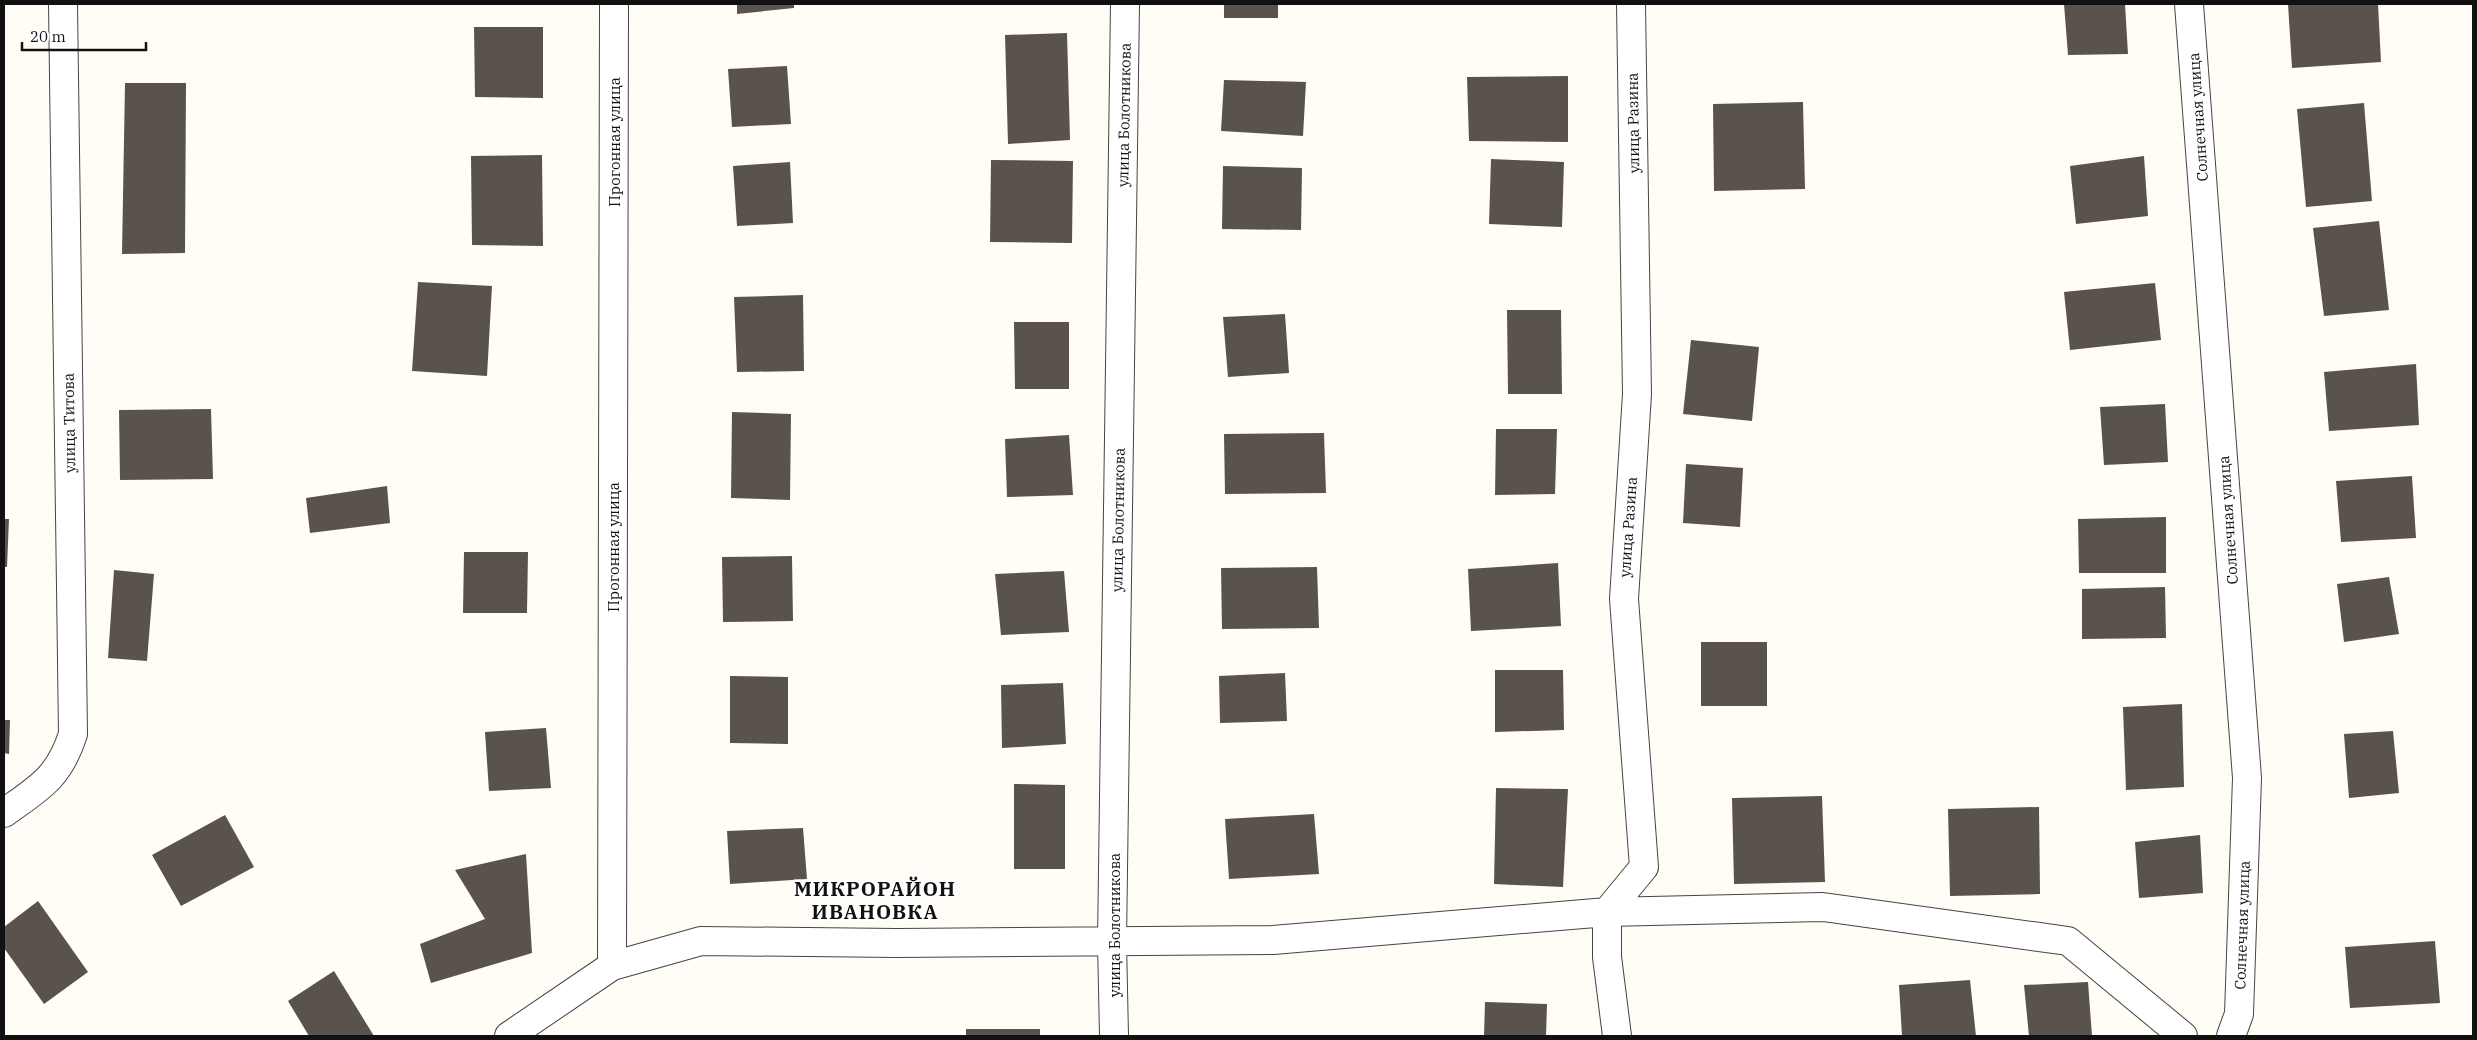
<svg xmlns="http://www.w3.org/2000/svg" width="2477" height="1040" font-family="'IBM Plex Serif',serif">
<rect width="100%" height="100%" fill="#fffdf5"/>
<path fill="#5a524d" d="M737,4H794V8L737,14Z
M1224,4H1278V18H1224Z
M2064,4H2125L2128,54L2068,55Z
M2288,4H2378L2381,62L2292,68Z
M474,27H543V98L475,97Z
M1067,33L1070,140L1008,144L1005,35Z
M787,66L791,124L732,127L728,69Z
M1568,76V142L1469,141L1467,77Z
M1224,80L1306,82L1303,136L1221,131Z
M125,83H186L185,253L122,254Z
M1803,102L1805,189L1714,191L1713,104Z
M2364,103L2372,201L2306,207L2297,109Z
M542,155L543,246L472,245L471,156Z
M2144,156L2148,216L2076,224L2070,166Z
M1491,159L1564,162L1562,227L1489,224Z
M991,160L1073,161L1072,243L990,242Z
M790,162L793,223L737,226L733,166Z
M1223,166L1302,168L1301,230L1222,229Z
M2379,221L2389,310L2324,316L2313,228Z
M418,282L492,286L487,376L412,371Z
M2155,283L2161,340L2070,350L2064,292Z
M803,295L804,371L737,372L734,297Z
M1507,310H1561L1562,394H1508Z
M1285,314L1289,373L1228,377L1223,317Z
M1014,322H1069V389H1015Z
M1691,340L1759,347L1752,421L1683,414Z
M2416,364L2419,425L2329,431L2324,372Z
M2165,404L2168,462L2104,465L2100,407Z
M211,409L213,479L120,480L119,410Z
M732,412L791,414L790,500L731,498Z
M1496,429H1557L1555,494L1495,495Z
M1324,433L1326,493L1225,494L1224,434Z
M1069,435L1073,495L1007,497L1005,439Z
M1686,464L1743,468L1740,527L1683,523Z
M2412,476L2416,538L2341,542L2336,481Z
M387,486L390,523L310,533L306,498Z
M2166,517V573H2079L2078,519Z
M4,519H9L7,567H4Z
M464,552H528L527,613H463Z
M792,556L793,621L723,622L722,557Z
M1558,563L1561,626L1471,631L1468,569Z
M1317,567L1319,628L1222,629L1221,568Z
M114,570L154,574L147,661L108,658Z
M1064,571L1069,632L1001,635L995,574Z
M2389,577L2399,634L2344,642L2337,584Z
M2165,587L2166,638L2082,639V589Z
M1701,642H1767V706H1701Z
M1495,670H1563L1564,730L1495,732Z
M1285,673L1287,721L1220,723L1219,676Z
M730,676L788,677V744L730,743Z
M1063,683L1066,744L1002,748L1001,685Z
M2182,704L2184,787L2126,790L2123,707Z
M4,720H10L9,754L4,753Z
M546,728L551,788L489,791L485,732Z
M2393,731L2399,793L2349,798L2344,734Z
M1014,784L1065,785V869H1014Z
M1496,788L1568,789L1563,887L1494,884Z
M1822,796L1825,882L1734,884L1732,798Z
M2039,807L2040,894L1950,896L1948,809Z
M1314,814L1319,874L1229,879L1225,819Z
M225,815L254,867L181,906L152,855Z
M803,828L807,879L730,884L727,831Z
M2200,835L2203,893L2139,898L2135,842Z
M526,854L532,953L431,983L420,944L485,919L455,870Z
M38,901L88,972L44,1004L4,948V927Z
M2435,941L2440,1003L2350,1008L2345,947Z
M334,971L374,1036H309L288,1001Z
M1970,980L1976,1036H1902L1899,985Z
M2088,982L2092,1036H2029L2024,985Z
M1485,1002L1547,1004L1546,1036H1484Z
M966,1029H1040V1036H966Z"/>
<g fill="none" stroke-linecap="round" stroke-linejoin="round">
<defs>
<path id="street" d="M2189,4L2247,778L2239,1014L2231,1036
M4,813C39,788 59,778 73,734L63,4
M612,966L701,941L897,943L1273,940L1607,912L1823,907L2068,941L2183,1036
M509,1036L612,966L614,4
M1114,1036L1112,942L1125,4
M1617,1036L1607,957V912L1644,867L1624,599L1637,394L1631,4"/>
</defs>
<use href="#street" stroke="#444" stroke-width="30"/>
<use href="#street" stroke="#fff" stroke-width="28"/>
</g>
<g text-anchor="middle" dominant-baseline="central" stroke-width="5" stroke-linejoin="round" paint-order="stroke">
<g font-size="15" fill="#111" stroke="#fff">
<text transform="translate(1124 115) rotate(-89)">улица Болотникова</text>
<text transform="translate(2198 117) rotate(-94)">Солнечная улица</text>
<text transform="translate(1633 123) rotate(-91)">улица Разина</text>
<text transform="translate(614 142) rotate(-90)">Прогонная улица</text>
<text transform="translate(69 423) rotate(-91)">улица Титова</text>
<text transform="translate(1118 520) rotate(-89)">улица Болотникова</text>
<text transform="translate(2228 520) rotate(-94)">Солнечная улица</text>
<text transform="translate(1628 527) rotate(-86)">улица Разина</text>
<text transform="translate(613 547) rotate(-90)">Прогонная улица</text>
<text transform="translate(1114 925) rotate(-90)">улица Болотникова</text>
<text transform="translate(2242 925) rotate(-88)">Солнечная улица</text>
</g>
<g font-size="20" font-weight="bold" letter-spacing="1" fill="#111" stroke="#fff">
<text x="875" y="888">МИКРОРАЙОН<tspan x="875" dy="23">ИВАНОВКА</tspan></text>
</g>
</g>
<rect width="2477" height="1040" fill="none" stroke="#111111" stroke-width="10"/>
<path d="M22 42v8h124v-8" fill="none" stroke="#111111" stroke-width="2.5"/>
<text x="30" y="42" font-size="15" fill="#111111" stroke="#ffffff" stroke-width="4" paint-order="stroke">20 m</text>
</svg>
